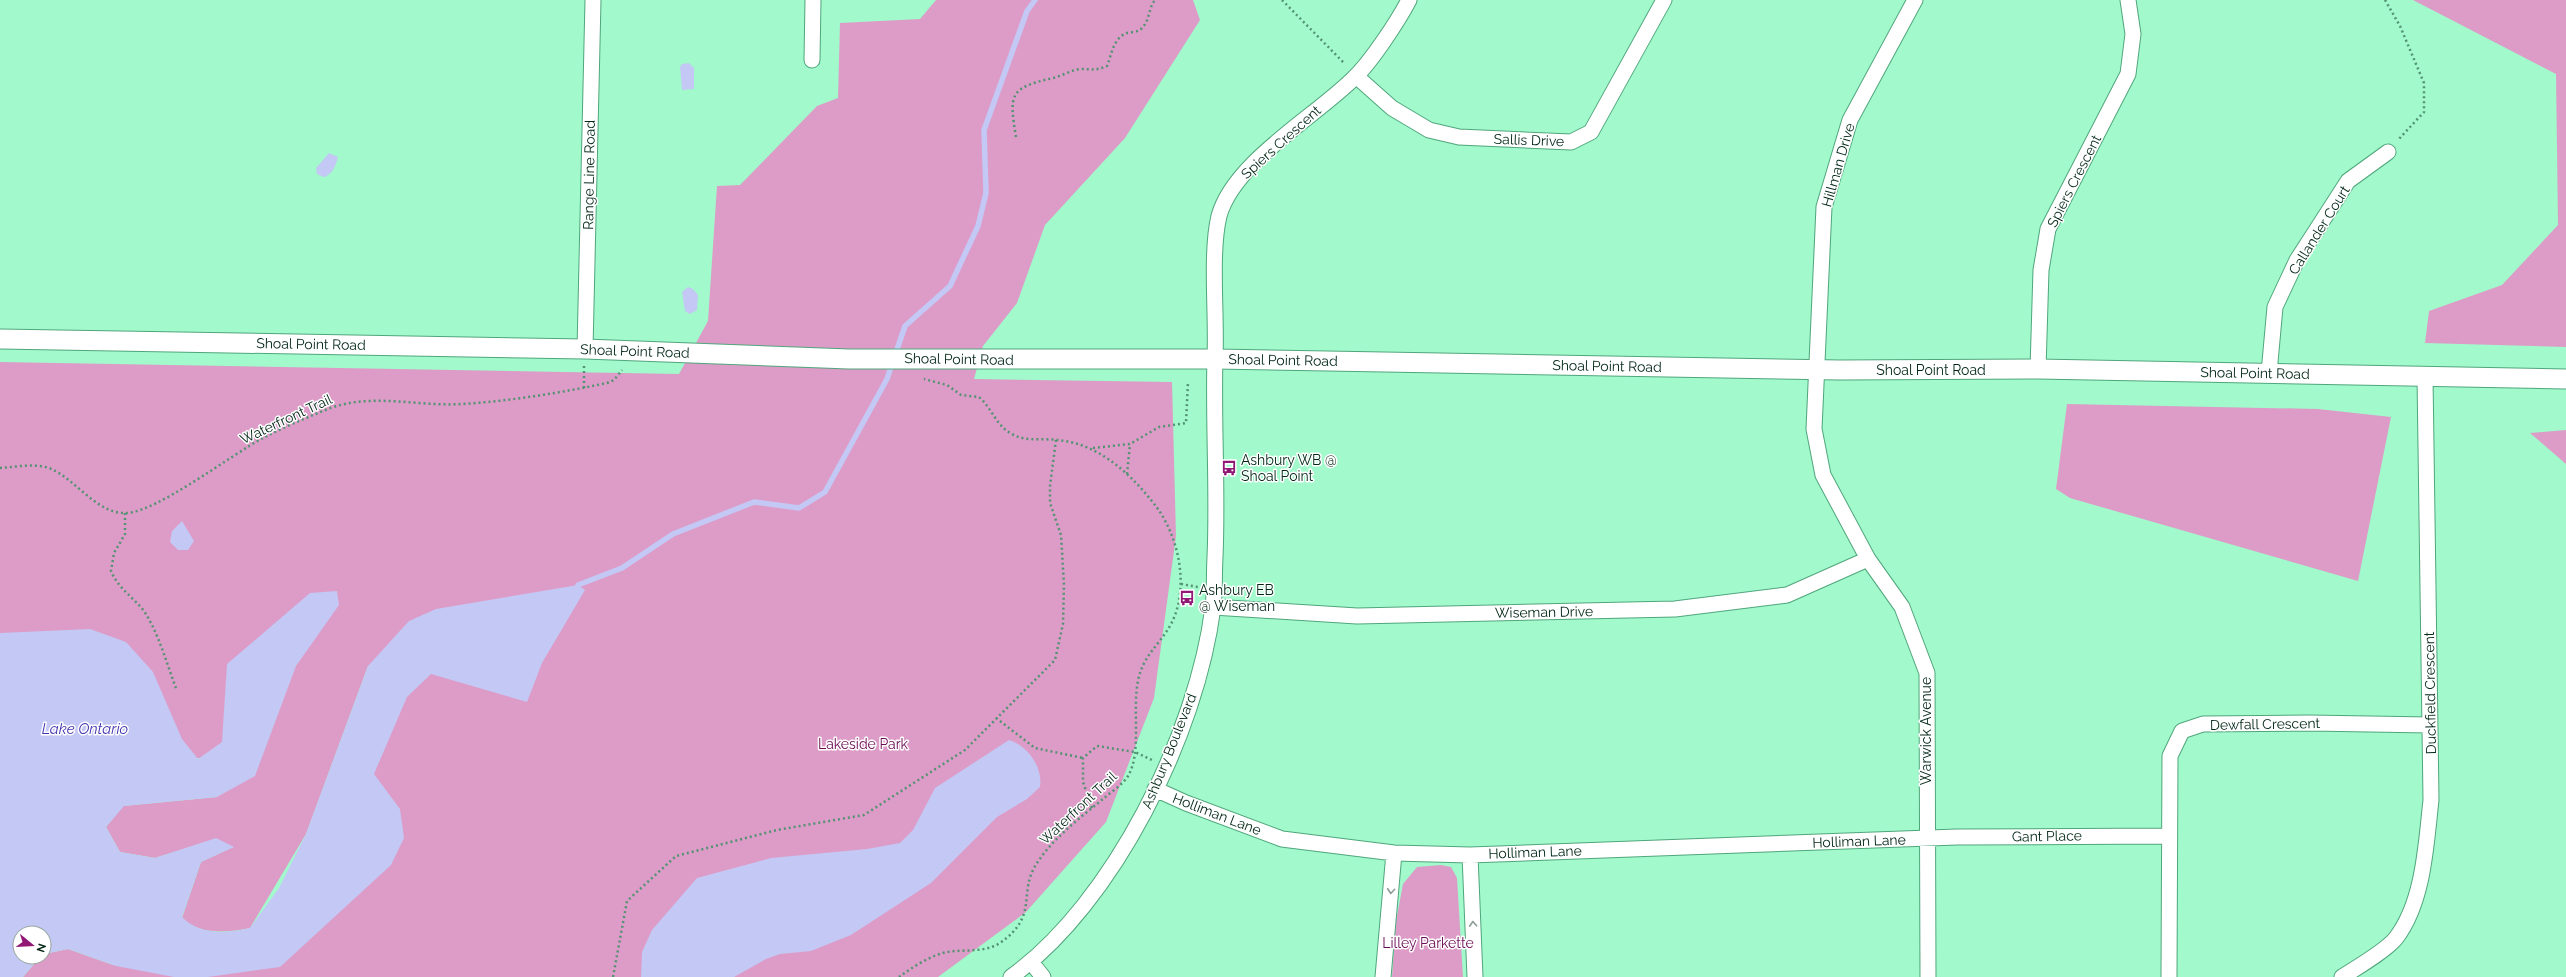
<svg xmlns="http://www.w3.org/2000/svg" width="2566" height="977" font-family="Raleway,sans-serif">
<rect width="100%" height="100%" fill="#a2f9cb"/>
<path fill="#dd9cc7" d="M936,0H1193L1200,20L1125,138L1045,225L1017,303L983,346L974,379L1172,382L1176,536L1154,698L1106,822L1026,912L938,977H23L40,957H44V954L68,949L113,965L265,938L435,647L368,666L306,834L250,928C226,933 200,935 182,918L201,862L233,847L216,839L155,858L120,852L106,827L123,806L217,797L231,758H180L0,686V362L679,374L708,321L717,186L740,185L817,106L838,98L840,23L920,19Z
M2413,0H2566V347L2425,343L2429,311L2502,285L2558,225L2556,74Z
M2067,404L2318,409L2391,417L2358,581L2070,498L2056,489Z
M2566,430V464L2530,433Z
M1441,865L1451,867L1457,878L1463,977H1392L1396,921L1403,884L1417,867Z"/>
<path fill="#c3c8f4" d="M689,63L694,68V89L682,90L680,67L682,64Z
M329,153L338,157C336,165 332,176 323,177L317,174L316,168Z
M688,287L693,289L698,295L697,310L690,314L685,311L682,292Z
M182,521L194,541L188,550H178L170,542L172,531Z
M578,585L585,590L542,663L527,702L431,674L407,697L374,774L400,809L404,838L391,865L280,967L208,977H174L116,966L68,949L44,954V933H20V957H40L23,977H0V633L90,629L126,642L153,672L182,739L198,759L222,742L227,664L310,593L337,591L339,605L296,666L255,776L217,797L124,806L106,827L120,852L155,858L216,838L234,847L201,862L182,917C199,935 227,934 250,928L279,888L306,834L368,666L409,621L436,609Z
M1009,740C1028,746 1043,767 1040,787L1027,799L997,817L931,883L851,935L811,951L780,954L766,959L734,977H641L642,952L652,930L697,878L771,858L867,849L900,843L913,830L935,788Z"/>
<g fill="none" stroke-linecap="round" stroke-linejoin="round">
<path stroke="#c3c8f4" stroke-width="5.5" d="M578,585L622,568L673,534L754,502L799,508L825,492L887,379L905,326L950,286L978,226L986,193L984,130L1027,11L1035,0"/>
<defs>
<path id="minor" d="M1915,0L1850,120L1824,207L1814,429L1823,475L1868,559L1902,607L1927,673L1928,977
M812,60L813,0
M1356,76L1392,108L1429,130L1459,137L1571,142L1591,132L1664,0
M585,349L593,0
M2038,369L2041,270L2048,229L2128,74L2133,34L2128,0
M2269,373L2275,307L2297,260L2348,181L2388,152
M1213,607L1357,616L1675,609L1787,595L1868,559
M1155,789L1186,803L1282,839L1394,853L1470,855L1957,837L2168,836
M1470,855L1475,977
M1031,962L1043,977
M1011,977C1114,903 1197,733 1213,607C1215,591 1214,574 1215,557C1218,490 1213,423 1215,356C1217,315 1210,254 1219,216C1234,162 1315,117 1354,78C1371,62 1398,21 1409,0
M1383,977L1394,853
M2169,977L2170,756L2182,731L2203,724L2309,723L2430,725
M2342,977C2356,968 2387,950 2396,938C2424,901 2426,844 2431,800L2425,376"/>
<path id="tertiary" d="M0,339L585,349L849,359H1215L1840,370L2038,369L2566,379"/>
</defs>
<use href="#minor" stroke="#50a67c" stroke-width="17"/>
<use href="#tertiary" stroke="#50a67c" stroke-width="21"/>
<path stroke="#539272" stroke-width="2.5" stroke-dasharray="2 3" stroke-linecap="butt" d="M1282,0L1345,64
M2385,0L2400,26L2424,83V112L2398,140
M1016,137C1009,94 1009,88 1053,78C1062,76 1071,70 1080,69C1091,69 1096,71 1107,66C1112,54 1113,38 1127,33C1132,32 1139,32 1142,28C1150,20 1148,9 1155,0
M584,388V366
M1093,448L1130,444L1159,427L1186,423L1188,382
M0,468C16,467 33,463 49,468C75,478 97,515 127,513C158,511 231,455 263,438C282,428 303,419 323,411C369,391 414,407 462,404C511,401 559,393 607,383L614,380L622,370
M1127,474L1130,444
M125,513V534L114,553L111,571C118,588 133,597 144,611C159,634 166,662 176,688
M1181,584L1198,587
M996,718L1035,748L1083,758
M1092,808L1083,782V758L1097,746L1135,752L1152,760
M613,977L627,901L676,856L777,830L864,815L965,750L1055,660L1063,624L1064,585L1061,535L1050,503V486L1056,440
M899,977C913,967 929,956 947,952C965,949 984,953 1000,943C1040,915 1017,893 1037,863C1054,837 1080,818 1103,799C1111,792 1122,785 1128,776C1142,753 1132,709 1138,681C1143,655 1159,646 1171,624C1190,588 1179,536 1155,505C1131,474 1098,443 1057,440C1043,438 1025,442 1012,434C996,426 992,408 979,397L961,395L947,385L924,379"/>
<use href="#minor" stroke="#fff" stroke-width="15"/>
<use href="#tertiary" stroke="#fff" stroke-width="19"/>
</g>
<defs><path id="oneway-chevron" d="M-2-3.5L2.5 0L-2 3.5" fill="none" stroke-width="1.6" stroke-linecap="round" stroke-linejoin="round"/></defs>
<g stroke="#8d9d96">
<use href="#oneway-chevron" transform="translate(1391 891) rotate(95)"/>
<use href="#oneway-chevron" transform="translate(1473 924) rotate(-93)"/>
</g>
<defs>
<symbol id="bus-bare" viewBox="-9 -9 18 18"><path d="M-5-6H5V4H4V6H2V4H-2V6H-4V4H-5ZM-3.5-4V0h7V-4ZM-3.5 1.2v1.5H-2V1.2ZM2 1.2v1.5H3.5V1.2Z" fill="#921875" stroke="#fff" stroke-width="2.5" paint-order="stroke"/></symbol>
</defs>
<g fill-rule="evenodd">
<use href="#bus-bare" x="1218" y="457" width="22" height="22"/>
<use href="#bus-bare" x="1176" y="587" width="22" height="22"/>
</g>
<g text-anchor="middle" dominant-baseline="central" stroke-width="3" stroke-linejoin="round" paint-order="stroke">
<g font-size="14" fill="#012616" stroke="#fff">
<text transform="translate(1529 140) rotate(2)">Sallis Drive</text>
<text transform="translate(1281 142) rotate(-42)">Spiers Crescent</text>
<text transform="translate(1838 165) rotate(-74)">Hillman Drive</text>
<text transform="translate(589 175) rotate(-89)">Range Line Road</text>
<text transform="translate(2074 181) rotate(-63)">Spiers Crescent</text>
<text transform="translate(2319 230) rotate(-58)">Callander Court</text>
<text transform="translate(311 344) rotate(1)">Shoal Point Road</text>
<text transform="translate(635 351) rotate(2)">Shoal Point Road</text>
<text transform="translate(959 359) rotate(1)">Shoal Point Road</text>
<text transform="translate(1283 360) rotate(1)">Shoal Point Road</text>
<text transform="translate(1607 366) rotate(1)">Shoal Point Road</text>
<text x="1931" y="370">Shoal Point Road</text>
<text transform="translate(2255 373) rotate(1)">Shoal Point Road</text>
<text transform="translate(286 419) rotate(-25)">Waterfront Trail</text>
<text transform="translate(1544 612) rotate(-1)">Wiseman Drive</text>
<text transform="translate(2430 693) rotate(-91)">Duckfield Crescent</text>
<text transform="translate(2265 724) rotate(-1)">Dewfall Crescent</text>
<text transform="translate(1926 731) rotate(-90)">Warwick Avenue</text>
<text transform="translate(1169 751) rotate(-68)">Ashbury Boulevard</text>
<text transform="translate(1078 808) rotate(-43)">Waterfront Trail</text>
<text transform="translate(1217 814) rotate(21)">Holliman Lane</text>
<text transform="translate(2047 836) rotate(-1)">Gant Place</text>
<text transform="translate(1859 841) rotate(-2)">Holliman Lane</text>
<text transform="translate(1535 852) rotate(-2)">Holliman Lane</text>
</g>
<g font-size="14" fill="#012616" stroke="#fff" text-anchor="start">
<text x="1241" y="460">Ashbury WB @<tspan x="1241" dy="16">Shoal Point</tspan></text>
<text x="1199" y="590">Ashbury EB<tspan x="1199" dy="16">@ Wiseman</tspan></text>
</g>
<g font-size="14" fill="#6a0954" stroke="#fff">
<text x="863" y="744">Lakeside Park</text>
<text x="1428" y="943">Lilley Parkette</text>
</g>
<g font-size="15" font-style="italic" fill="#4234ae" stroke="#fff">
<text x="85" y="729">Lake Ontario</text>
</g>
</g>
<g transform="translate(32 945) rotate(108)"><circle r="19" fill="#ffffff" stroke="#99a8a2"/>
<path d="M0-3L7 15L0 10L-7 15Z" fill="#921875"/>
<text y="-6" font-size="11" font-weight="bold" text-anchor="middle" fill="#012616">N</text>
</g>
</svg>
